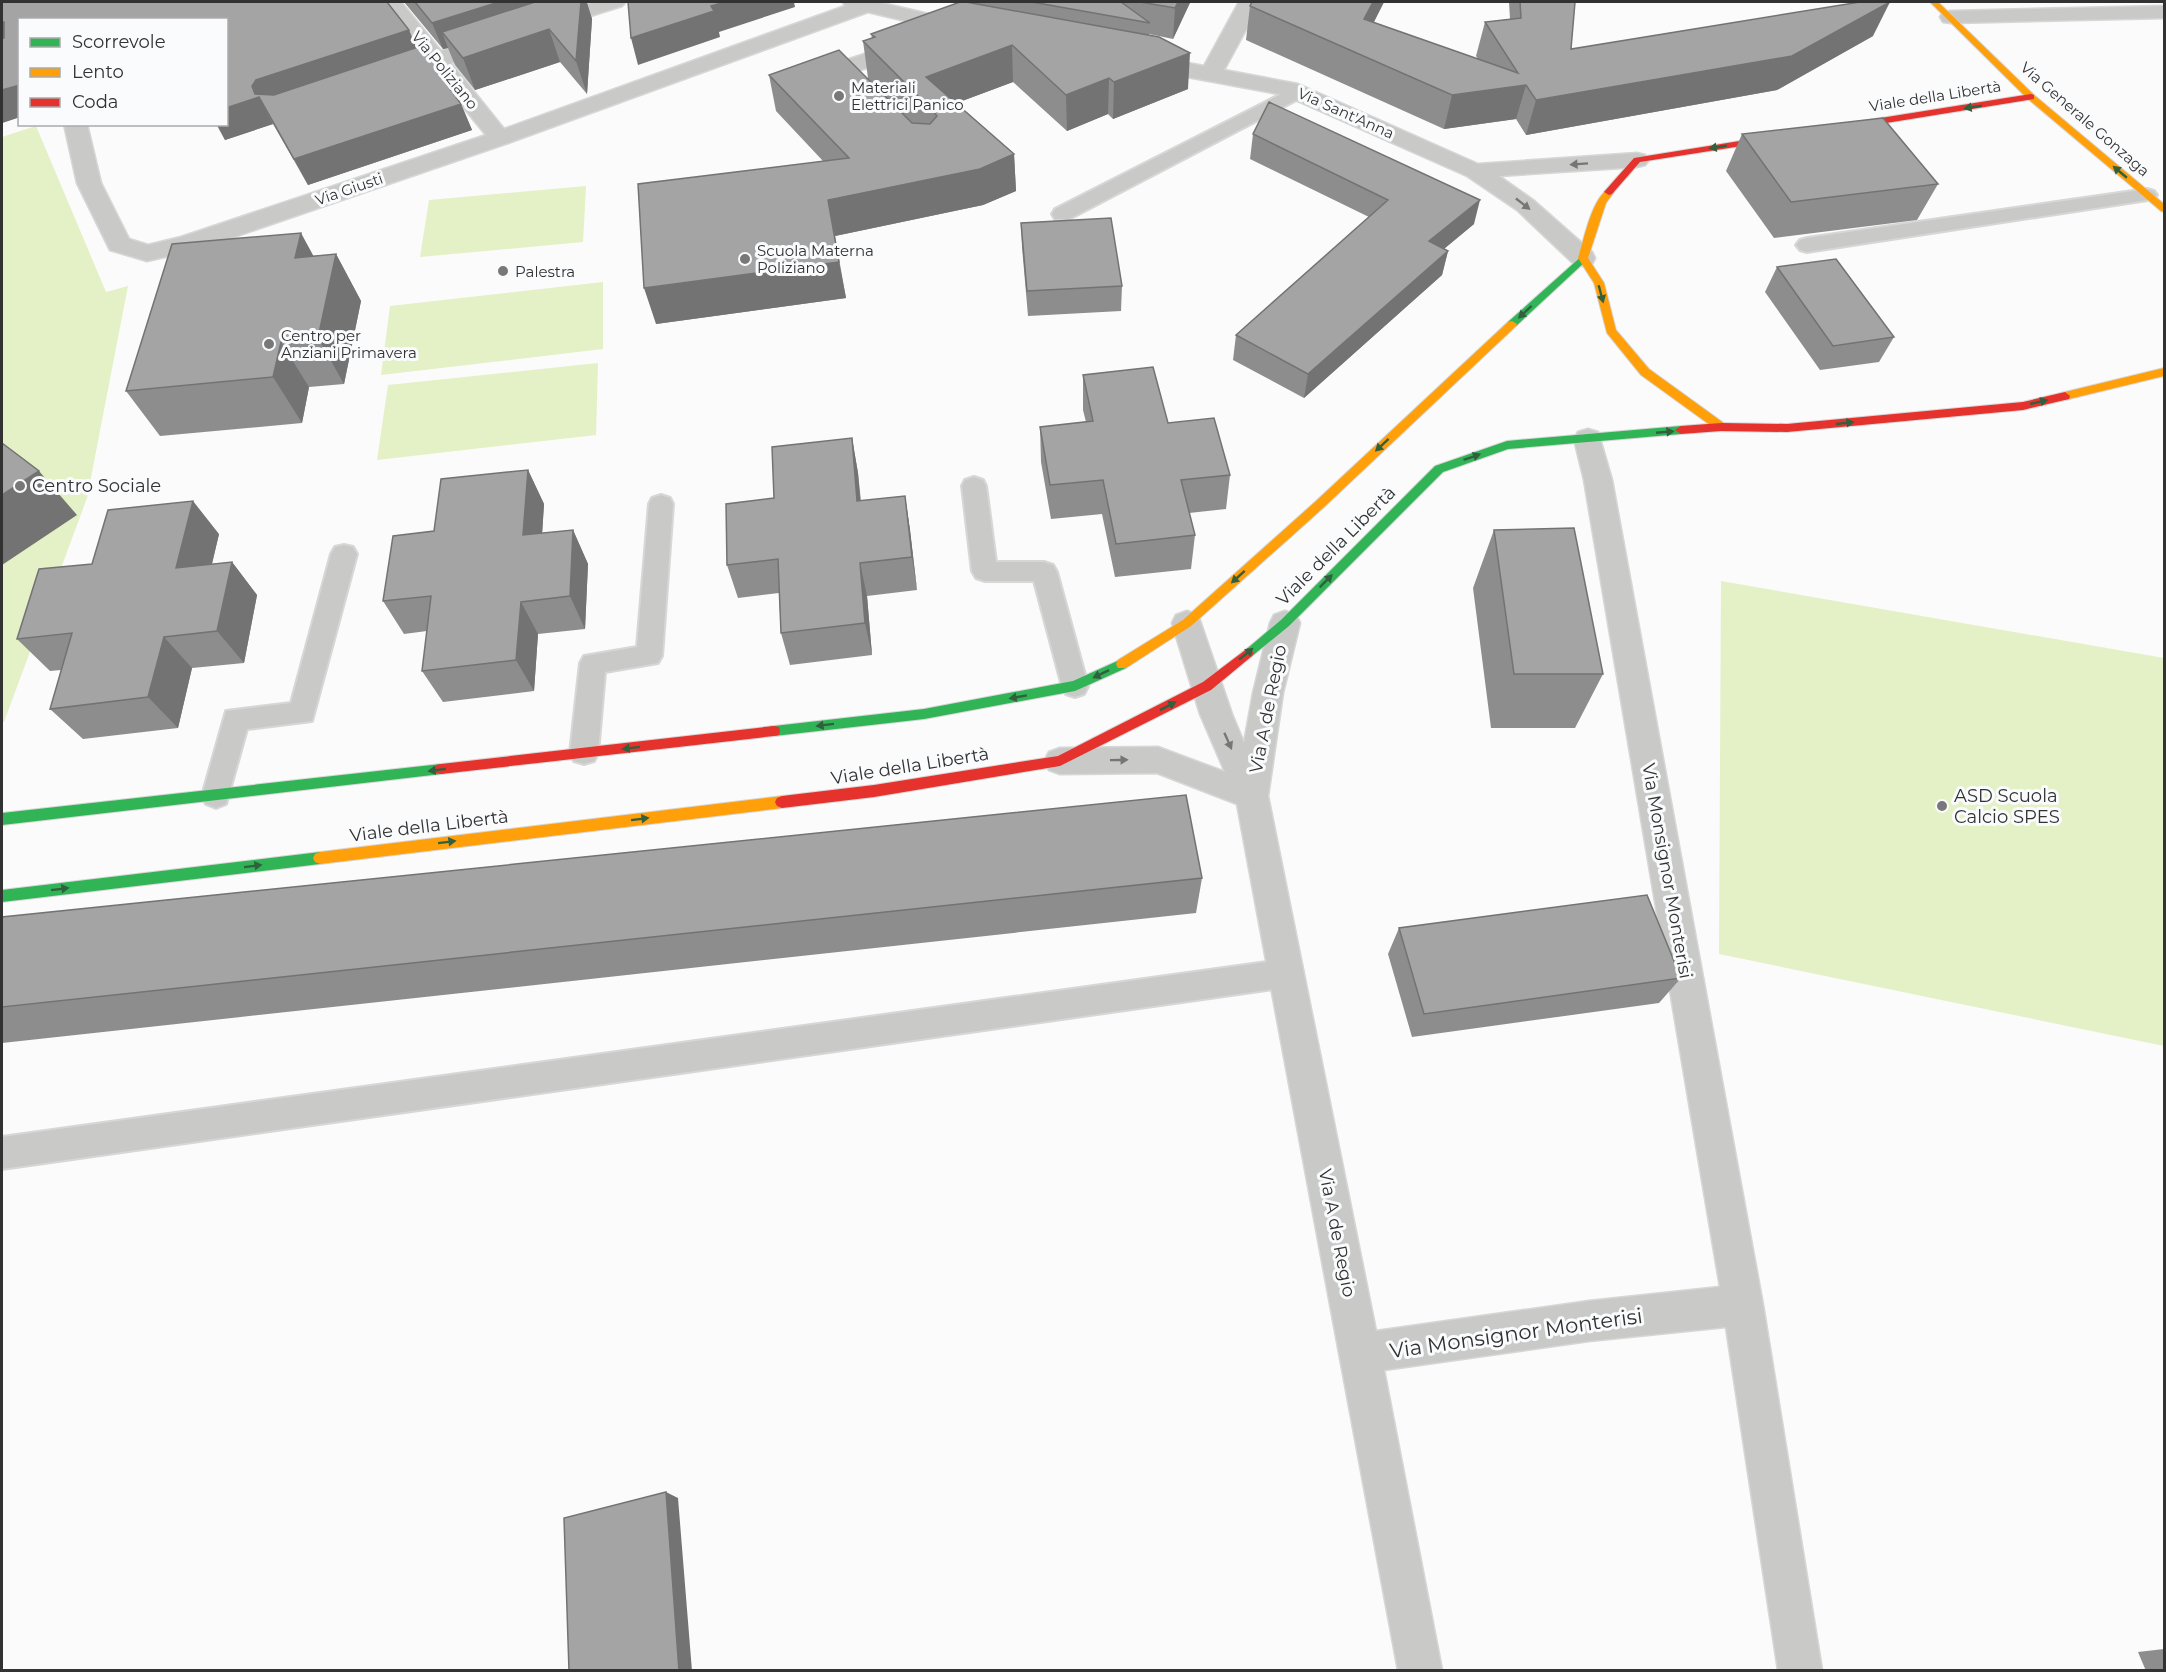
<svg xmlns="http://www.w3.org/2000/svg" width="2166" height="1672" font-family="Montserrat,sans-serif">
<rect width="100%" height="100%" fill="#fbfbfb"/>
<path fill="#e4f0c5" d="M36,126L106,292L128,286L87,498L4,722H2V137Z
M586,186L583,242L420,257L429,200Z
M603,282V349L381,375L390,306Z
M598,363L596,435L377,460L388,385Z
M1721,581L2164,658V1046L1719,954Z"/>
<g fill="none" stroke-linecap="round" stroke-linejoin="round">
<defs>
<path id="lane" d="M1297,86L1304,88L1307,92L1304,96L1069,219H1055L1052,214L1055,209Z
M2147,189L2154,191L2157,195L2154,199L1807,252L1800,250L1796,245L1800,240L1807,238Z
M974,477L983,480L986,486L996,562H1044L1053,565L1057,572L1088,686L1084,694L1075,697L1066,694L1062,686L1034,581H985L976,578L972,571L962,486L965,480Z
M661,495L670,498L673,504L662,656L658,663L605,672L598,753L594,761L584,764L574,761L570,753L580,663L584,656L637,647L649,504L652,498Z
M344,545L353,547L357,554L312,721L247,729L226,804L216,808L206,804L202,796L226,711L291,703L331,554L335,547Z
M1288,959L1299,963L1303,973L1299,983L1288,987L2,1169V1137Z"/>
<path id="street" d="M379,2H401L441,51L494,35L502,36L505,41L502,46L451,63L504,129L845,6L843,2H877L968,23L971,28L968,33L960,34L868,12L508,143L196,250L147,261L110,250L77,183L64,124H87L101,183L129,239L148,245L181,237L486,135L432,69L392,82L384,80L381,75L384,70L423,57Z
M595,2H626L622,6L546,30L538,29L535,24L538,19Z
M1239,2H1261L1224,70L1298,84L1478,164L1637,153L1645,155L1649,160L1645,165L1637,167L1499,176L1533,200L1592,252L1595,258L1592,264L1583,266L1574,264L1517,210L1467,176L1284,95L1144,69L1136,67L1133,62L1136,57L1144,55L1204,66Z
M2164,6V18L1951,23L1943,22L1940,17L1943,12L1951,11Z
M909,39L917,40L920,45L917,50L821,84H805L802,79L805,74Z
M1588,429L1598,432L1612,480L1763,1305L1822,1670H1778L1726,1327L1589,1341L1384,1370L1442,1670H1398L1237,804L1157,773L1060,774L1049,770L1044,761L1049,752L1060,748L1158,747L1225,772L1200,714L1172,623L1176,615L1187,611L1198,615L1232,714L1244,743L1253,693L1270,623L1274,615L1285,611L1296,615L1300,623L1283,693L1268,796L1376,1331L1589,1301L1720,1287L1584,480L1574,439L1578,432Z"/>
<path id="fast" d="M1583,255L1588,258L1587,260L1516,326H1508V322Z
M1681,426L1687,430L1681,434L1508,449L1443,472L1289,626L1252,656L1248,658L1242,653L1281,620L1435,466L1507,441Z
M1122,659L1126,660L1128,664L1126,668L1075,691L924,719L774,736L769,735L768,731L769,727L774,726L924,709L1073,681Z
M441,764L446,765L448,769L446,773L441,774L2,825V813Z
M320,852L325,854L327,858L325,862L320,864L2,902V890Z"/>
<path id="slow" d="M1930,2H1938L2034,95L2164,204V212L2161,211L2028,99Z
M1609,189L1614,192L1606,203L1588,258L1604,283L1616,330L1649,369L1725,424V430H1717L1641,375L1607,333L1594,283L1578,258C1584,240 1592,197 1609,189Z
M1512,321L1517,324L1516,326L1323,508L1191,626L1126,668H1118L1116,664L1118,660L1183,620L1315,502L1508,322Z
M2164,368V376L2065,400L2060,396L2065,392Z
M782,796L787,798L789,802L787,806L782,808L320,864L315,862L313,858L315,854L320,852Z"/>
<path id="jam" d="M2031,94L2034,95V99L1843,130L1838,127L1843,124Z
M1783,134L1788,137L1786,139L1640,162L1612,194L1609,195L1604,192L1634,158Z
M2065,392L2070,396L2069,399L2023,410L1787,432L1721,431L1681,434L1675,430L1681,426L1721,423L1787,424L2023,402Z
M1248,648L1254,653L1252,656L1211,690L1060,766L874,797L782,808L777,806L775,802L777,798L782,796L874,785L1058,756L1203,682Z
M774,726L779,727L780,731L779,735L774,736L441,774L436,773L434,769L436,765L441,764Z"/>
</defs>
<use href="#lane" stroke="#d7d7d7" stroke-width="4"/>
<use href="#street" stroke="#d7d7d7" stroke-width="3"/>
<use href="#fast" stroke="#d7d7d7" stroke-width="2"/>
<use href="#slow" stroke="#d7d7d7" stroke-width="2"/>
<use href="#jam" stroke="#d7d7d7" stroke-width="2"/>
<use href="#lane" fill="#c9c9c8" fill-rule="evenodd"/>
<use href="#street" fill="#c9c9c8" fill-rule="evenodd"/>
<use href="#fast" fill="#30b455" fill-rule="evenodd"/>
<use href="#slow" fill="#ff9f0a" fill-rule="evenodd"/>
<use href="#jam" fill="#e5322d" fill-rule="evenodd"/>
</g>
<path fill="#8d8d8d" d="M2,2H387L409,30L416,48L421,46L442,71L449,87L461,104L472,130L308,185L273,124L225,140L216,124H226V20H20V117L2,123Z
M404,2H590L587,3L592,19L587,94L560,62L475,90L455,65L448,48L443,49Z
M976,2H1190L1173,39L1149,34V35L1188,89L1113,119L1108,114L1067,131L1013,82L956,103L1014,154L1016,191L983,205L835,236L846,298L656,324L823,161L776,111L769,75L868,78L863,41L872,38L871,34L977,3Z
M1252,2H1384L1373,23L1478,59L1476,56L1485,22L1510,19L1509,2H1575L1571,49L1873,36L1777,90L1526,135L1516,119L1444,129L1246,40L1250,6Z
M1253,134L1474,224L1444,249L1448,251L1442,275L1304,398L1233,360L1236,335L1369,217L1250,159Z
M1742,134L1938,184L1917,220L1774,238L1726,171Z
M1021,223L1122,286L1121,311L1028,316L1022,247Z
M336,254L361,301L344,384L309,387L302,423L160,436L126,391L314,256Z
M1777,267L1894,337L1879,362L1820,370L1765,292Z
M1083,375L1168,423L1230,475L1226,509L1189,513L1195,535L1191,569L1115,577L1102,514L1051,519L1041,462L1040,427L1086,422L1083,410Z
M852,438L858,473L861,501L905,496L910,530L917,590L867,596L872,655L790,665L781,633L779,593L738,598L727,565L774,498Z
M528,470L544,504L542,533L573,530L588,564L585,629L538,634L534,691L443,702L422,671L427,631L404,634L383,601L434,531Z
M1494,530L1603,674L1575,728H1491L1473,588Z
M219,534L212,564L232,562L257,595L244,663L192,668L178,728L83,739L50,709L61,670L50,671L17,639L92,564Z
M1202,878L1196,913L2,1043V917Z
M1399,928L1681,978L1659,1003L1412,1037L1388,954Z
M2164,1649V1671H2146L2138,1652Z"/>
<path fill="#737373" d="M499,2H590L587,3L592,19L587,94L576,61L581,5L442,32L448,48L443,49L432,23Z
M725,2H794L795,7L719,32L720,37L638,65L631,38L711,6Z
M1178,2H1190V3L1173,39L1175,8Z
M1373,2H1384L1358,54L1364,19Z
M1890,2L1873,36L1777,90L1526,135L1536,100Z
M2,22H4L20,45L2,52Z
M549,29L560,62L475,90L463,58Z
M409,30L420,57L270,107L259,97L273,124L225,140L217,124H226V108L252,86L256,80Z
M1012,45L1013,82L933,112L926,77Z
M1190,53L1188,89L1113,119L1114,82Z
M443,74L454,100L440,75Z
M1109,78L1108,114L1067,131L1066,95Z
M20,85V117L2,123V90Z
M1526,85L1516,119L1444,129L1452,95Z
M461,104L472,130L308,185L294,159Z
M1014,154L1016,191L983,205L835,236L828,200Z
M1480,200L1474,224L1423,266L1429,241Z
M301,233L326,279L295,258Z
M1448,251L1442,275L1304,398L1308,374Z
M336,254L361,301L344,384L318,338Z
M839,262L846,298L656,324L644,288Z
M281,342L309,387L302,423L273,377Z
M852,438L858,473L863,535L857,501Z
M528,470L544,504L540,569L523,535Z
M39,471L77,515L2,565V495Z
M905,496L910,530L917,590L912,557Z
M193,501L219,534L203,601L176,568Z
M573,530L588,564L585,629L570,596Z
M232,562L257,595L244,663L217,631Z
M860,563L867,596L872,655L865,623Z
M521,602L538,634L534,691L516,660Z
M164,637L192,668L178,728L148,697Z
M666,1492L678,1498L692,1671H679Z"/>
<path fill="#a4a4a4" stroke="#737373" stroke-width="1.5" d="M2,2H387L409,30L256,80L252,86L255,94L274,95L421,46L442,71L443,74L440,75L461,104L294,159L259,97L226,108V20H20V85L2,90V38H4V22H2Z
M415,2H499L432,23Z
M535,2H581L576,61L549,29L463,58L442,32Z
M628,2H725L711,6L714,11L631,38Z
M960,2H966L1159,37L1190,53L1114,82L1109,78L1066,95L1012,45L926,77L1014,154L980,169L828,200L839,262L644,288L638,184L849,158L769,75L839,50L912,123L930,124L937,116L932,110L863,41L875,37L871,34Z
M1032,2H1121L1150,23Z
M1140,2H1178L1175,8Z
M1252,2H1373L1364,19L1518,73L1485,22L1521,18L1520,2H1575L1571,49L1860,2H1890L1792,56L1536,100L1526,85L1452,95L1250,6Z
M1269,102L1480,200L1429,241L1448,251L1308,374L1236,335L1388,200L1253,134Z
M1883,118L1938,184L1791,202L1742,134Z
M1111,218L1122,286L1027,291L1021,223Z
M301,233L295,258L336,254L318,338L281,342L273,377L126,391L172,244Z
M1836,259L1894,337L1833,346L1777,267Z
M1153,367L1168,423L1214,418L1230,475L1181,480L1195,535L1116,544L1103,480L1050,485L1040,427L1093,421L1083,375Z
M852,438L857,501L905,496L912,557L860,563L865,623L781,633L778,559L727,565L726,504L774,498L772,447Z
M2,443L39,471L2,495Z
M528,470L523,535L573,530L570,596L521,602L516,660L422,671L431,596L383,601L393,536L434,531L441,479Z
M193,501L176,568L232,562L217,631L164,637L148,697L50,709L72,633L17,639L39,569L92,564L108,510Z
M1574,528L1603,674H1514L1494,530Z
M1186,795L1202,878L2,1007V917Z
M1647,895L1681,978L1424,1014L1399,928Z
M666,1492L679,1671H569L564,1518Z"/>
<defs><path id="oneway-solid" d="M-6-.8H1V-3.2L6.5 0L1 3.2V.8H-6Z" transform="scale(1.5)"/></defs>
<g fill="#31603f">
<use href="#oneway-solid" transform="translate(1973 107) rotate(171)"/>
<use href="#oneway-solid" transform="translate(1718 147) rotate(171)"/>
<use href="#oneway-solid" transform="translate(2120 172) rotate(-140)"/>
<use href="#oneway-solid" transform="translate(1601 294) rotate(75)"/>
<use href="#oneway-solid" transform="translate(1525 312) rotate(137)"/>
<use href="#oneway-solid" transform="translate(2039 402) rotate(-13)"/>
<use href="#oneway-solid" transform="translate(1845 423) rotate(-6)"/>
<use href="#oneway-solid" transform="translate(1665 432) rotate(-5)"/>
<use href="#oneway-solid" transform="translate(1382 445) rotate(137)"/>
<use href="#oneway-solid" transform="translate(1472 457) rotate(-19)"/>
<use href="#oneway-solid" transform="translate(1238 577) rotate(138)"/>
<use href="#oneway-solid" transform="translate(1326 581) rotate(-45)"/>
<use href="#oneway-solid" transform="translate(1246 654) rotate(-39)"/>
<use href="#oneway-solid" transform="translate(1101 674) rotate(154)"/>
<use href="#oneway-solid" transform="translate(1018 697) rotate(170)"/>
<use href="#oneway-solid" transform="translate(1168 706) rotate(-27)"/>
<use href="#oneway-solid" transform="translate(825 725) rotate(173)"/>
<use href="#oneway-solid" transform="translate(631 748) rotate(173)"/>
<use href="#oneway-solid" transform="translate(437 770) rotate(173)"/>
<use href="#oneway-solid" transform="translate(640 819) rotate(-7)"/>
<use href="#oneway-solid" transform="translate(447 842) rotate(-7)"/>
<use href="#oneway-solid" transform="translate(253 866) rotate(-7)"/>
<use href="#oneway-solid" transform="translate(60 889) rotate(-7)"/>
</g>
<g fill="#767676">
<use href="#oneway-solid" transform="translate(1579 164) rotate(176)"/>
<use href="#oneway-solid" transform="translate(1523 204) rotate(38)"/>
<use href="#oneway-solid" transform="translate(1228 741) rotate(66)"/>
<use href="#oneway-solid" transform="translate(1119 760) rotate(-1)"/>
</g>
<g fill="#787879" stroke="#fafbfc" stroke-width="2">
<circle cx="839" cy="96" r="6"/>
<circle cx="745" cy="259" r="6"/>
<circle cx="503" cy="271" r="6"/>
<circle cx="269" cy="344" r="6"/>
<circle cx="20" cy="486" r="6"/>
<circle cx="1942" cy="806" r="6"/>
</g>
<g text-anchor="middle" dominant-baseline="central" stroke-width="6" stroke-linejoin="round" paint-order="stroke">
<g font-size="15" fill="#323233" stroke="#fafbfc">
<text transform="translate(445 70) rotate(51)">Via Poliziano</text>
<text transform="translate(1935 96) rotate(-9)">Viale della Libertà</text>
<text transform="translate(1346 113) rotate(24)">Via Sant'Anna</text>
<text transform="translate(2085 119) rotate(41)">Via Generale Gonzaga</text>
<text transform="translate(349 189) rotate(-19)">Via Giusti</text>
</g>
<g font-size="15" fill="#323233" stroke="#fafbfc" text-anchor="start">
<text x="851" y="87">Materiali<tspan x="851" dy="17">Elettrici Panico</tspan></text>
<text x="757" y="250">Scuola Materna<tspan x="757" dy="17">Poliziano</tspan></text>
<text x="515" y="271">Palestra</text>
<text x="281" y="335">Centro per<tspan x="281" dy="17">Anziani Primavera</tspan></text>
</g>
<g font-size="18" fill="#323233" stroke="#fafbfc" text-anchor="start">
<text x="32" y="486">Centro Sociale</text>
<text x="1954" y="796">ASD Scuola<tspan x="1954" dy="21">Calcio SPES</tspan></text>
</g>
<g font-size="18" fill="#323233" stroke="#fafbfc">
<text transform="translate(1336 546) rotate(-45)">Viale della Libertà</text>
<text transform="translate(1268 709) rotate(-79)">Via A de Regio</text>
<text transform="translate(910 766) rotate(-9)">Viale della Libertà</text>
<text transform="translate(429 826) rotate(-7)">Viale della Libertà</text>
<text transform="translate(1667 871) rotate(80)">Via Monsignor Monterisi</text>
<text transform="translate(1337 1233) rotate(79)">Via A de Regio</text>
</g>
<g font-size="21" fill="#323233" stroke="#fafbfc">
<text transform="translate(1516 1333) rotate(-8)">Via Monsignor Monterisi</text>
</g>
</g>
<rect width="2166" height="1672" fill="none" stroke="#323233" stroke-width="6"/>
<rect x="18" y="18" width="210" height="108" fill="#fafbfc" stroke="#aaabac" stroke-width="1.5"/>
<rect x="30" y="38" width="30" height="9" fill="#30b455" stroke="#aaabac" stroke-width="1.5"/>
<text x="72" y="48" font-size="18" fill="#323233">Scorrevole</text>
<rect x="30" y="68" width="30" height="9" fill="#ff9f0a" stroke="#aaabac" stroke-width="1.5"/>
<text x="72" y="78" font-size="18" fill="#323233">Lento</text>
<rect x="30" y="98" width="30" height="9" fill="#e5322d" stroke="#aaabac" stroke-width="1.5"/>
<text x="72" y="108" font-size="18" fill="#323233">Coda</text>
</svg>
